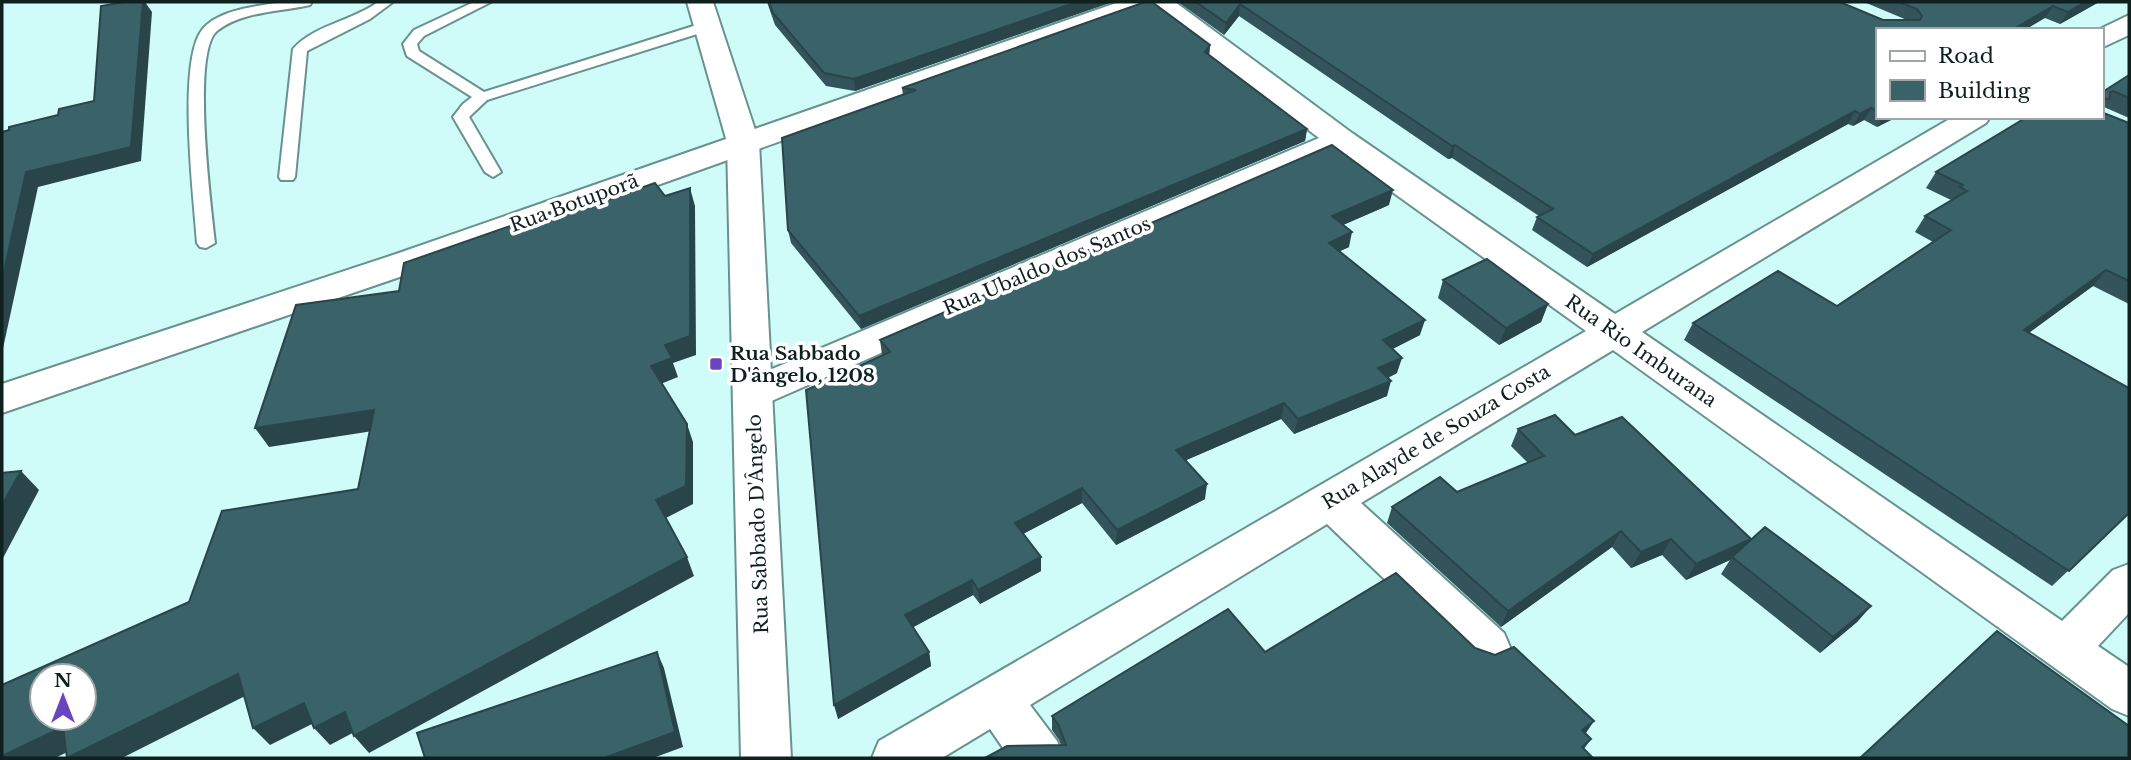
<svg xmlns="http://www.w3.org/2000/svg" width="2131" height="760" font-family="'Libre Baskerville',serif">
<rect width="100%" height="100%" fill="#cffcf9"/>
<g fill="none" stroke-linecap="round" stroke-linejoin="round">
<defs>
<path id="lane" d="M283,2H312L310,5C280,12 242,11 217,31C191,52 211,207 215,243L206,248L200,247L197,243C194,200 177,62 202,30C218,9 259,6 283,2Z
M378,2H393L370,19L307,51L295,177L293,180H281L279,177L293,49C314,25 352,21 378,2Z
M474,2H491L424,36L417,44L419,51L484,92L703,23H713L715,26L713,29L487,100L469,117L501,172L493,177L485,172L453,117L463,104L472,97L407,56L403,44L414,30Z"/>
<path id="street" d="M1119,2H1175L1352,133L1615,314L1953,117H1990L1986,123L1642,332L2062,621L2113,570L2129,564V613L2098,646L2129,667V716L2112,709L1613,350L1361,503L1504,633L1510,647L1504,661L1487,667L1470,661L1327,524L1030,705L1057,741L1064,758H1010L990,729L942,758H872L879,741L1586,331L1338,153L767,403L753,407L739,403L734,393L739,383L1319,138L1150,9L420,270L2,413V384L396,254Z
M2129,15V35L2101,48V30H2098Z"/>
<path id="secondary" d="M687,2H713L759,142L791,758H741L727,142Z"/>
</defs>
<use href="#lane" stroke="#68928f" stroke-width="4"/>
<use href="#street" stroke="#68928f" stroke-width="4"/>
<use href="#secondary" stroke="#68928f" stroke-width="4"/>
<use href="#lane" fill="#fff" fill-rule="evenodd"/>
<use href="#street" fill="#fff" fill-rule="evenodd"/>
<use href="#secondary" fill="#fff" fill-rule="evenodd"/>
</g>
<path fill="#32545a" d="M767,2H1112L855,91L826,86L775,25Z
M1178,2H1840L1883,20H1907L1864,2H2099L2060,24L2045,18L1877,30V117H1897L1877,127L1864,120L1853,126L1848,124L1587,267L1532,230L1537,217L1539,216L1452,158L1448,159L1239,16L1224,35Z
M1210,45L1209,55L1307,129L1305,141L861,329L791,243L788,230L903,95L902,88Z
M2129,75V118L2104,107L2101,110V93Z
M2129,123V304L2093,286L2029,332L2129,513L2052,586L1684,340L1693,323L1837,306L1933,242L1915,232L1925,216L1951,200L1926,188L1936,172Z
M1389,205L1343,225L1349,247L1340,251L1420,335L1392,349L1397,373L1388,378L1387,396L1294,434L1281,419L1186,460L1205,499L1116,545L1082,503L1023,534L1041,571L980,604L973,595L913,627L929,652L931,666L838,719L882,355L880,340Z
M1443,280L1548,304L1541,322L1499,345L1438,298Z
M1518,429L1575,435L1751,539L1871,606L1857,622L1820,653L1721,574L1730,560L1686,580L1662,555L1631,568L1612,547L1501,627L1387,523L1392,507L1457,492L1528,463L1511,446Z
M1475,648L1586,734L1591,739L1584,749L1061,745L1059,740L1052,730V716L1265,652Z"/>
<path fill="#29454a" d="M143,2H145L152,12L141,161L38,187L2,353V280L26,172L131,147Z
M1077,2H1112L855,91L854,79Z
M2085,2H2099L2060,24L2068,12Z
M1240,4L1239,16L1224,35L1226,23Z
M2053,6L2045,18L2025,30H2012Z
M1210,45L1209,57L1205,52Z
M1871,108L1864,120L1853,126L1860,114Z
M1855,111L1848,124L1587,267L1593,254Z
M1883,117H1897L1877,127Z
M1307,129L1305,141L861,329L859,316Z
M1455,145L1452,158L1448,159L1452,146Z
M690,188L695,206L696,355L673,363L678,377L658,385L651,366L665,345Z
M1393,190L1389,205L1329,231L1332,216Z
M1352,232L1349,247L1325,258L1329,243Z
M2106,270L2093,286L2011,346L2024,330Z
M1548,304L1541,322L1499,345L1506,328Z
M1425,320L1420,335L1379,356L1383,340Z
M1402,358L1397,373L1374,384L1378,368Z
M1391,381L1387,396L1294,434L1298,419Z
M1284,403L1281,419L1175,465L1176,450Z
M374,410L386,429L269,447L255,428Z
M687,424L693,442V504L664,519L656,500Z
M21,471L39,490L2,560V505Z
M1207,484L1205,499L1116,545L1117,530Z
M1082,488V503L1015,538V523Z
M1621,531L1612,547L1501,627L1508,611Z
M1671,539L1662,555L1631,568L1641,552Z
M1751,539L1730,560L1686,580L1696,564Z
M687,557L694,576L369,753L354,736Z
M1041,557V571L980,604L978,590Z
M972,580L973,595L908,630L905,615Z
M1871,606L1857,622L1820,653L1833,637Z
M657,652L664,668L683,747L653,758H604Z
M929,652L931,666L838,719L834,705Z
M238,674L255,691L122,758H67Z
M304,703L320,720L270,745L253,728Z
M345,712L360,729L330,745L314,728Z
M1594,721L1584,736L1582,730Z
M63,727L84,744L55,758H2V756Z"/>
<path fill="#3a6269" stroke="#29454a" stroke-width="2" fill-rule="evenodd" d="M124,2H143L131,147L26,172L2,280V132L9,130V127L58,115L59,109L94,101L101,6Z
M769,2H1077L854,79L824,73L773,13Z
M1145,2H1152L1210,45L1205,52L1307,129L859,316L788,230L782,138L916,90L902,88Z
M1196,2H1840L1883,20H1920L1922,16L1917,9L1899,2H2085L2068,12L2053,6L2012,30H1877V111L1871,108L1860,114L1855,111L1593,254L1537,217L1553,209L1455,145L1452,146L1240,4L1226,23Z
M2129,75V98L2113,91L2110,92V99H2101V93Z
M2101,112L2129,123V281L2106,270L2024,330L2129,388V513L2069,571L1693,323L1778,271L1837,306L1951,230L1925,216L1967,191L1960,187L1963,185L1936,172L2027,117H2101Z
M1332,145L1393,190L1332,216L1352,232L1329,243L1425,320L1383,340L1402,358L1378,368L1391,381L1298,419L1284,403L1176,450L1207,484L1117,530L1082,488L1015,523L1041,557L978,590L972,580L905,615L929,652L834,705L806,390L890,352L880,340Z
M655,183L665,196L690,188V336L665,345L672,358L651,366L687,424L686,486L656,500L687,557L354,736L345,712L314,728L304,703L253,728L238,674L67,758L63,727L2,756V685L189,602L222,511L358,489L374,410L255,428L296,305L399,291L404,263L556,210L555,218ZM42,676H84V718H42Z
M1487,259L1548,304L1506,328L1443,280Z
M1555,415L1575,435L1622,417L1751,539L1696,564L1671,539L1641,552L1621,531L1508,611L1392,507L1440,477L1457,492L1544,456L1518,429Z
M21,471L2,505V473Z
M1765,527L1871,606L1833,637L1732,557Z
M1396,573L1475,648L1495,655L1514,647L1594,721L1582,730L1591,739L1582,747L1593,758H985L1007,746L1066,745L1059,726L1052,716L1228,609L1265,652Z
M1997,631L2129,726V758H1860Z
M657,652L675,732L604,758H425L417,733Z"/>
<rect fill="#6946be" stroke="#fff" stroke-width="2.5" x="709" y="357" width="14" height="14" rx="3.5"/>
<g text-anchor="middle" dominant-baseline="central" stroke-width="7" stroke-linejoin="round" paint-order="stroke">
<g font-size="19" fill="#0f201f" stroke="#fff">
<text transform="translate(574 203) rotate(-20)">Rua Botuporã</text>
<text transform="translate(1047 266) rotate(-23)">Rua Ubaldo dos Santos</text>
<text transform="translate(1641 351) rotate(35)">Rua Rio Imburana</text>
<text transform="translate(1436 437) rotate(-31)">Rua Alayde de Souza Costa</text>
<text transform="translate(758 524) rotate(-92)">Rua Sabbado D'Ângelo</text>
</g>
<g font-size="19" font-weight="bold" fill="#0f201f" stroke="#fff" text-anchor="start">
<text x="730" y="353">Rua Sabbado<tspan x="730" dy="22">D'ângelo, 1208</tspan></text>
</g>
</g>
<rect width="2131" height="760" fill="none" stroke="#0f201f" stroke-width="7"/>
<rect x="1876" y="28" width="228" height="91" fill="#ffffff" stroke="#9fa6a5" stroke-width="2"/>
<rect x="1890" y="51" width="35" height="10" fill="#ffffff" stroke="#9fa6a5" stroke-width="2"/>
<text x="1938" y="63" font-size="21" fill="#0f201f">Road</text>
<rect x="1890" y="80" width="35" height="21" fill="#3a6269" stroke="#9fa6a5" stroke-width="2"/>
<text x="1938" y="98" font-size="21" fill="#0f201f">Building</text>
<g transform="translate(63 697)"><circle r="33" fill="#ffffff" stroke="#9fa6a5" stroke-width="2"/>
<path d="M0-5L12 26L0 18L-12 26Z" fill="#6946be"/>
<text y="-10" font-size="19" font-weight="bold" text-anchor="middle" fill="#0f201f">N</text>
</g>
</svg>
